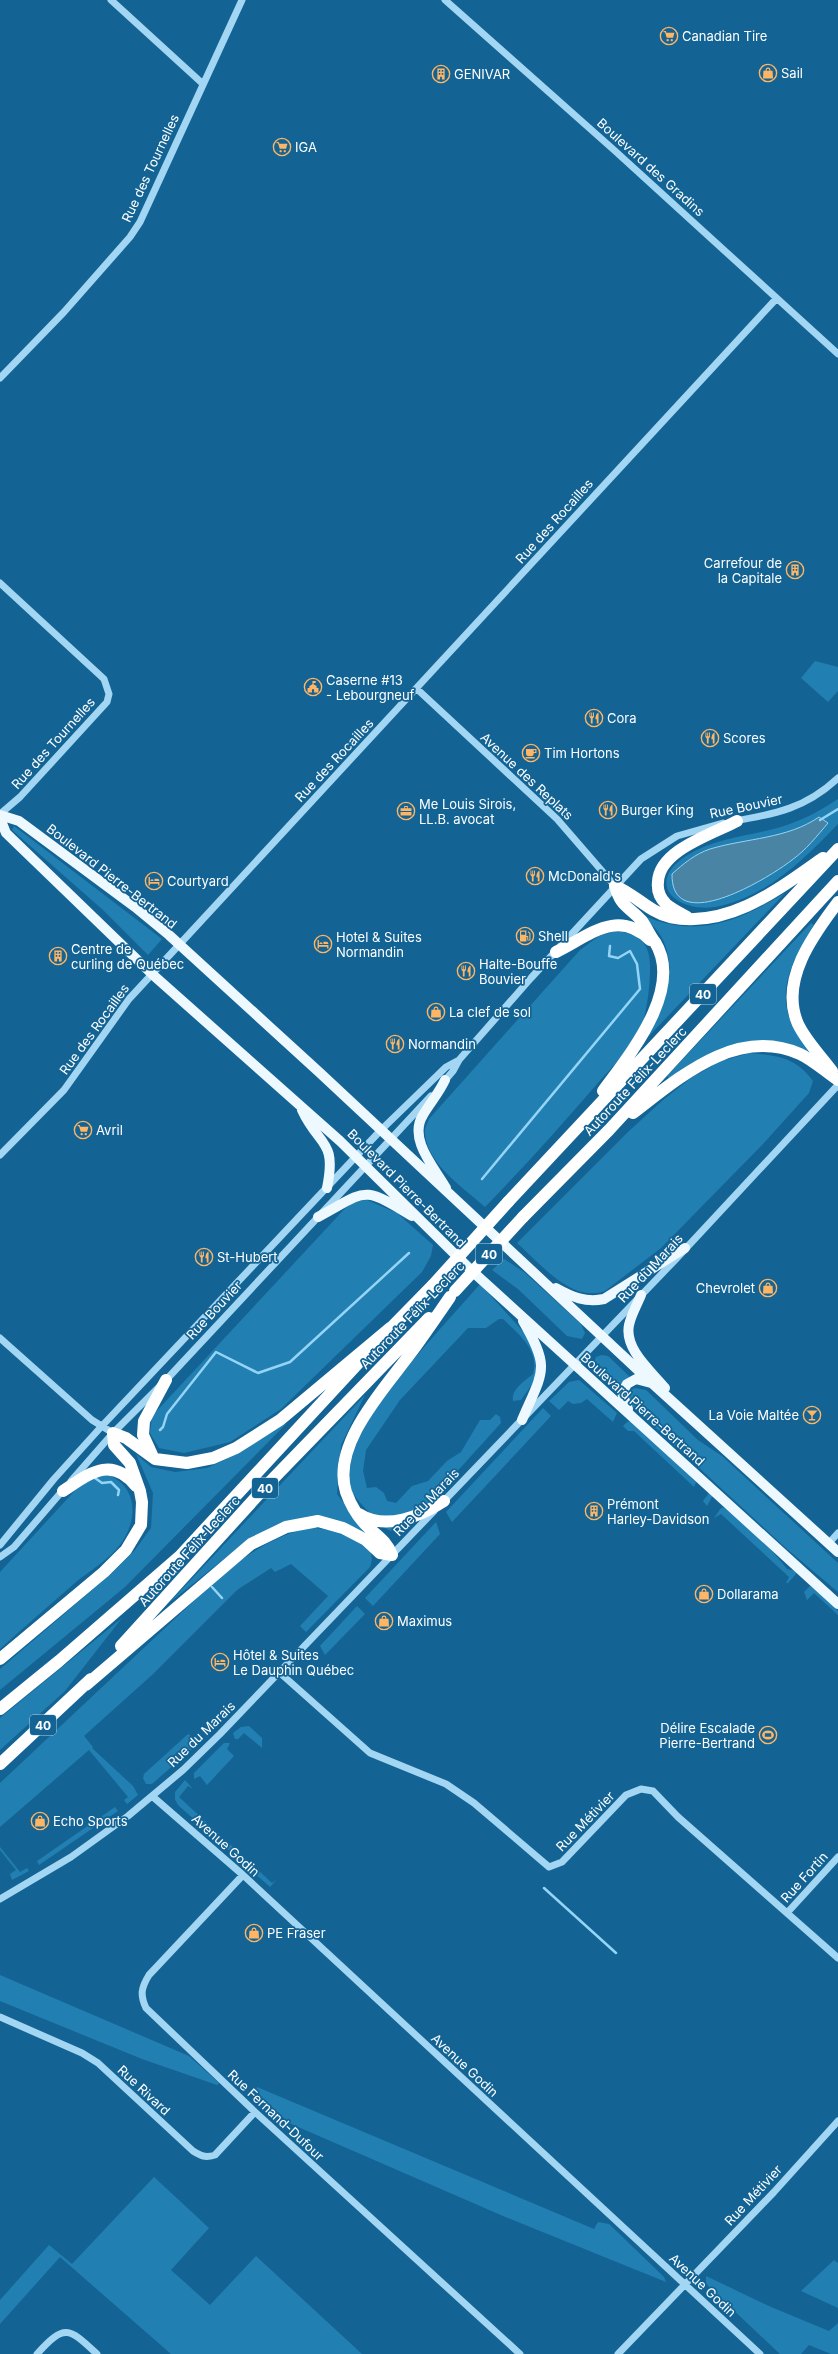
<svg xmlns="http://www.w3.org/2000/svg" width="838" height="2354" font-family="Inter,sans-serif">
<rect width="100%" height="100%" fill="#136495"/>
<path fill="#227fb2" d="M815,661L838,667V691L828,702L801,678Z
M838,799V824C803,860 770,894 720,906C680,915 642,885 686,856C714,838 750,836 781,827C803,820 820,811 838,799Z
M14,826L162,939L148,955L103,910L12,830Z
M785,893L648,1037C664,1006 679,972 662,938C658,930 650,923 644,916C699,939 738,921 785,893Z
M811,923L814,925C786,970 769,1007 811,1051L808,1053C762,1023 712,1059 670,1080L667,1076Z
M615,931C640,934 651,943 650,970C650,987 646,1022 637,1037C626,1054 610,1069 597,1084C561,1126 524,1167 485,1207C464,1188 428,1165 425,1134C424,1129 427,1124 429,1119L580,950L599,936Z
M750,1053C779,1056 795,1057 813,1081L809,1093L763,1144L661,1248L605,1291C571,1303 541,1264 517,1243L629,1131L663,1100L691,1078L721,1061Z
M367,1200L397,1213L433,1245L431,1256L422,1272L281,1409L230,1442L184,1453L159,1448L150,1433L152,1416L351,1202Z
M504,1259L524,1272L581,1324L585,1333L582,1339L567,1336L518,1289L492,1270Z
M480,1284L532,1341L540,1373L521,1400L513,1401C511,1389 525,1381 533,1374C540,1350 518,1334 503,1319H499L486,1328H468L400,1400L366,1450L363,1471L367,1488L376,1487L384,1493L387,1501L396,1503L412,1486L428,1481L447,1461L461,1452L480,1420H490L496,1414L500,1417L501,1423L404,1530C390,1536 381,1525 372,1515C360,1503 348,1492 348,1474C347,1424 446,1324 480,1284Z
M602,1355L608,1356L631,1378L619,1385L616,1393L592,1368L596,1357Z
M579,1380L617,1413L613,1422L587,1399L581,1403L573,1404L568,1401L559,1410L549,1401L569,1382Z
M635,1388L646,1390L698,1440L722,1456L838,1563V1592L787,1549L631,1405L627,1396L629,1391Z
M365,1395L341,1445L337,1494L368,1535L329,1518L240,1546L169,1603Z
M543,1408L551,1416L452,1522L446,1512Z
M632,1421L696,1482L694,1487L634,1431H628L623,1426L627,1422Z
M287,1423L125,1587L0,1690V1669L112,1573L135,1550L151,1528L153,1493L136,1454L151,1467L175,1472L207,1468L237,1454Z
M106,1474C134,1484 139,1512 125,1537C115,1556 92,1569 76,1582C51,1604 25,1626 0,1649V1572L80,1485L94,1475Z
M709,1493L713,1495L707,1506L703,1501Z
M726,1507L768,1546L787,1569L796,1571V1574L788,1583H786L789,1577L721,1514L714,1518L721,1508Z
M436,1522L440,1534L373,1606L365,1598Z
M308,1528C330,1528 382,1536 370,1567L306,1632L300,1626L328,1596L291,1564L275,1572L271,1568L237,1590L152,1675L84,1736L93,1747L92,1748L133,1786L138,1795L127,1804L124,1800L128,1797L89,1750L0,1827V1783L230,1567C257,1549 276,1536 308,1528Z
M810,1586L814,1587L838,1611V1615L814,1593L807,1600L804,1592Z
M357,1606L365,1614L325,1655L320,1646Z
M122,1618L65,1691L0,1750V1718Z
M249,1726L262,1738V1748L244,1733L238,1739H235L233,1733L241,1727Z
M188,1734L200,1742L152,1784H146L143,1778L144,1774Z
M224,1743H230L227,1749L234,1756L207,1785L200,1776L194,1779V1773Z
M185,1780L193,1789L188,1786L179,1797L272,1883L277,1879L270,1887L178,1805L175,1799V1792Z
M115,1807L118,1811L39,1865L37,1861Z
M0,1847L20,1872L27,1868L29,1871L12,1880L10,1874L16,1870L0,1850Z
M0,1975L189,2056L219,2083L217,2085L142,2059L0,2001Z
M257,2087L594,2229L598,2222L609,2224L664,2277L666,2282L503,2216L289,2123L256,2092Z
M154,2177L209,2228L171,2270L210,2305L256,2256L362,2354H171L60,2257L0,2324V2300L49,2245L72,2264Z
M834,2260L838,2263V2308L801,2291Z
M706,2276L771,2307L829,2331L838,2323V2354H831L809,2345L801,2354H780L709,2287L706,2283Z"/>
<path fill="#4a84a5" stroke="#94d4f6" d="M819,817L828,823C817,836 806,850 792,860C769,878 671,938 672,874C683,864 695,854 710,849C747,838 787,839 819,817Z"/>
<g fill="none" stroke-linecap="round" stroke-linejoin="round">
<path stroke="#94d4f6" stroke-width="2.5" d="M820,820L838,809
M482,1179L640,989L637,964L630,951L618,958L609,956L610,946
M160,1430L163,1427L167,1414L216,1352L258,1373L290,1362L409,1253
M95,1478L102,1483L111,1482L119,1490L118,1495
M212,1587L222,1598
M544,1888L616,1953"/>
<path stroke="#a2d6f3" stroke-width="7" d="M111,0L203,84
M445,0L614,150L838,354
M0,378L64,312L130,237L140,222L242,0
M0,583L104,679L109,694L107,702L20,797L0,814
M417,689L557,819L615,886
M734,821C776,814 806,808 838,778
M442,1084L453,1071L459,1060L531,978L641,859L677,836L723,823
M0,1155L64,1090L129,999L776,299
M0,1338L92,1420L113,1433
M71,1481L113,1433L166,1380L431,1096
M442,1503L676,1259L838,1085
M829,1543L838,1533
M0,1545L54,1479L101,1427L380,1131L446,1067L459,1060
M0,1557L14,1547L64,1489
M279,1672L370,1753L446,1784L474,1803L549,1867L562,1862L626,1795L641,1789L653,1791L678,1817L838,1958
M152,1796L243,1875L760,2354
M243,1875L149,1975C141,1988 140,1995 146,2008L255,2112L520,2354
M0,1899L71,1857L128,1816L183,1770L220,1734L434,1511
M787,1913L838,1857
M0,2017L82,2053L98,2063L193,2151C201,2156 205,2158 215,2155L255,2112
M37,2354C65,2323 69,2328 97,2354
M618,2354L774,2192L838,2121"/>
<path stroke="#eef8ff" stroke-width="10" d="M0,815L19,821L135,907L169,935L319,1072L653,1384L838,1552
M0,818L6,833L152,974L340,1141L472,1271L838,1604
M445,1080C439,1093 430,1103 423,1115C408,1139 434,1167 446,1188
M302,1110C319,1147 337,1139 327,1188
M318,1217C368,1190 361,1185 412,1216
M556,1288C572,1297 586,1303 604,1299L685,1248
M641,1295C637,1305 631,1315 629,1325C624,1349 651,1371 665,1388
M628,1409L622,1393L627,1384L636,1379L651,1383
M522,1420C543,1371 551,1369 523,1321"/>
<path stroke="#fff" stroke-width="12" d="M615,886C635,894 649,912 670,917C728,929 779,889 823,858
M687,917C680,913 672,909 666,904C660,898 657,890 658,882C659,850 713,834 737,821
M556,952C589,936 617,908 650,940
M832,1071C821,1056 806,1041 798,1024C779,981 813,935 838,902
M603,1091C630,1054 684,989 655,942C650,936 647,928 642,921C628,905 622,909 615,886
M633,1113C680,1077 737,1026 800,1054C813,1060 826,1072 838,1080
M508,1202L838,849
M523,1217L609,1130L838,881
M386,1333L433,1285
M153,1457L143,1435L144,1421L166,1380
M63,1491C89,1474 111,1455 136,1486
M359,1514C386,1531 421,1516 444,1501
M121,1646L268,1484L429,1318
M0,1659L104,1572L126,1550L141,1525L142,1502L140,1491L130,1463L114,1445L113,1433L126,1438L155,1459L187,1463L213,1458L236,1448L280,1420L390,1328
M86,1685L251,1544L286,1527L318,1521L343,1528L366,1540L380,1553L392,1555C387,1542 379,1537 369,1528C358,1518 351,1506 346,1492C331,1445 384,1389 410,1354C424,1335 437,1316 450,1297
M0,1709L59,1661L180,1556L364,1357
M0,1764L91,1679"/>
<path stroke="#fff" stroke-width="12" d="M433,1285L508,1202
M455,1291L523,1217"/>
</g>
<defs>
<symbol id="supermarket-ring" viewBox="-11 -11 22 22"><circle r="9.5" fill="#136495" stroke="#ffb564" stroke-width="1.5"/><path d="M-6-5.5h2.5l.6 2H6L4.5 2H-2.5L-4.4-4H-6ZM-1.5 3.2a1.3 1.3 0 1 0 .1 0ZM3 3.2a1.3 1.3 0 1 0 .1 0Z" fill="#ffb564"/></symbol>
<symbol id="shop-ring" viewBox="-11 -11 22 22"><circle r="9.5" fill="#136495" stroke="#ffb564" stroke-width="1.5"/><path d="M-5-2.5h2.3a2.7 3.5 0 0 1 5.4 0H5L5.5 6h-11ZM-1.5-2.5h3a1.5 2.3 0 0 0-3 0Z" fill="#ffb564"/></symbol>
<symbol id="building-ring" viewBox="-11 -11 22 22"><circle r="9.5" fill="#136495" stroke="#ffb564" stroke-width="1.5"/><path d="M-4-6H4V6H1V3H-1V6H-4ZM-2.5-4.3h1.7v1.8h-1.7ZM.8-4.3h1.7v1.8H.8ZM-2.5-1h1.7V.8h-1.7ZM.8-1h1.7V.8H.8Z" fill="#ffb564"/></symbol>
<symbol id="civic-ring" viewBox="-11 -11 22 22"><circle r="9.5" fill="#136495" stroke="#ffb564" stroke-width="1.5"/><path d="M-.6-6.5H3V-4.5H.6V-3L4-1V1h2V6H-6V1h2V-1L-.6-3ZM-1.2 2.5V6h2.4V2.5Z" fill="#ffb564"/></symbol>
<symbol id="restaurant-ring" viewBox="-11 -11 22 22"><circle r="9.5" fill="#136495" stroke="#ffb564" stroke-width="1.5"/><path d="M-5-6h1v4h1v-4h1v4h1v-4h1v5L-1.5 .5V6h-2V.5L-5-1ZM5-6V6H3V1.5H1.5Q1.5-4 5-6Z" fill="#ffb564"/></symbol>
<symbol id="cafe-ring" viewBox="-11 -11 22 22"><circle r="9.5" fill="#136495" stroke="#ffb564" stroke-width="1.5"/><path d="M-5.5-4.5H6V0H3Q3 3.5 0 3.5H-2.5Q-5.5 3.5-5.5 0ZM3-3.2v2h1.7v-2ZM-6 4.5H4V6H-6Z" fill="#ffb564"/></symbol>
<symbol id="office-ring" viewBox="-11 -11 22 22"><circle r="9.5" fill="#136495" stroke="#ffb564" stroke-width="1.5"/><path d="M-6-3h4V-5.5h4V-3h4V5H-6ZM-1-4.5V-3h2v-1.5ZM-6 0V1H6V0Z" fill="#ffb564"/></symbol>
<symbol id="hotel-ring" viewBox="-11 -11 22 22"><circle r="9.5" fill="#136495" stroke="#ffb564" stroke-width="1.5"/><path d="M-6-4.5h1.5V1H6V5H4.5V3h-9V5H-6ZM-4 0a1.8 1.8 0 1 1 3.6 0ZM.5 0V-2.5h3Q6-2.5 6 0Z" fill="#ffb564"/></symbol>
<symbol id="fuel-ring" viewBox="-11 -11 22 22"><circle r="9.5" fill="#136495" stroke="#ffb564" stroke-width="1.5"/><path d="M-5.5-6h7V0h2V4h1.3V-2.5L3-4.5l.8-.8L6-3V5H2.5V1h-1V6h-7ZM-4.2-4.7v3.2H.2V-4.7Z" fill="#ffb564"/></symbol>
<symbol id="bar-ring" viewBox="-11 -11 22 22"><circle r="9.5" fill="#136495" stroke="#ffb564" stroke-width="1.5"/><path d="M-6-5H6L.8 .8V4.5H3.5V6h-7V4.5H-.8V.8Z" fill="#ffb564"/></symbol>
<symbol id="stadium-ring" viewBox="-11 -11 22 22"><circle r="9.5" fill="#136495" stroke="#ffb564" stroke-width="1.5"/><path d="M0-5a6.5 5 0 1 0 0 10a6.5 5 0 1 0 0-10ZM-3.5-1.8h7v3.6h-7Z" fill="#ffb564"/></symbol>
</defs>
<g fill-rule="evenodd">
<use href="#supermarket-ring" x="659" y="26" width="20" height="20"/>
<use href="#shop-ring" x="758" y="63" width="20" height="20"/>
<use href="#building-ring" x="431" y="64" width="20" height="20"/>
<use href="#supermarket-ring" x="272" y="137" width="20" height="20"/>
<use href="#building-ring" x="785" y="560" width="20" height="20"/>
<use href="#civic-ring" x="303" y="677" width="20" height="20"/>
<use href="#restaurant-ring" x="584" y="708" width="20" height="20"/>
<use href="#restaurant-ring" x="700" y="728" width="20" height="20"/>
<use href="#cafe-ring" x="521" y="743" width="20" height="20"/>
<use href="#restaurant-ring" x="598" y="800" width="20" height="20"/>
<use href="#office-ring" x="396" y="801" width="20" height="20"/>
<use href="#restaurant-ring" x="525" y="866" width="20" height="20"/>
<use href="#hotel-ring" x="144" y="871" width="20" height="20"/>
<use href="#fuel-ring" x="515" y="926" width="20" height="20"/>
<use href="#hotel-ring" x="313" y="934" width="20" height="20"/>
<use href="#building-ring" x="48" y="946" width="20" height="20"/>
<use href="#restaurant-ring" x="456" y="961" width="20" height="20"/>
<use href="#shop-ring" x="426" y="1002" width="20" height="20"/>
<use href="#restaurant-ring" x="385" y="1034" width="20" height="20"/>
<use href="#supermarket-ring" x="73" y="1120" width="20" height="20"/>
<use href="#restaurant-ring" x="194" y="1247" width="20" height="20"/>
<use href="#shop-ring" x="758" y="1278" width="20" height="20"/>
<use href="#bar-ring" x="802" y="1405" width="20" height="20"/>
<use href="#building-ring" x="584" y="1501" width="20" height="20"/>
<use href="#shop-ring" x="694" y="1584" width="20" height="20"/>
<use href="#shop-ring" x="374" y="1611" width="20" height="20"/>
<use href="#hotel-ring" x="210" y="1652" width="20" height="20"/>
<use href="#stadium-ring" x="758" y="1725" width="20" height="20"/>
<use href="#shop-ring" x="30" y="1811" width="20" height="20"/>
<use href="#shop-ring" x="244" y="1923" width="20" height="20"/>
</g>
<g text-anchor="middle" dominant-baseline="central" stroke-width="3.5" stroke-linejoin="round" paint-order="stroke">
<g fill="#136495" stroke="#b8d0df" stroke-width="1">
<rect x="690" y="984" width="26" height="20" rx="3"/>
<rect x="476" y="1244" width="26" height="20" rx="3"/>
<rect x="252" y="1478" width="26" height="20" rx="3"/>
<rect x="30" y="1715" width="26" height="20" rx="3"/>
</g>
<g font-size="12" font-weight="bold" fill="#fff">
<text x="703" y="994">40</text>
<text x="489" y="1254">40</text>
<text x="265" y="1488">40</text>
<text x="43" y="1725">40</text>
</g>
<g font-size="13" fill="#fff" stroke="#136495" text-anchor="start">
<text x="682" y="36">Canadian Tire</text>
<text x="781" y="73">Sail</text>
<text x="454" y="74">GENIVAR</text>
<text x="295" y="147">IGA</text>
<text x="782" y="563" text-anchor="end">Carrefour de<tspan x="782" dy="15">la Capitale</tspan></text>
<text x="326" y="680">Caserne #13<tspan x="326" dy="15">- Lebourgneuf</tspan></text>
<text x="607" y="718">Cora</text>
<text x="723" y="738">Scores</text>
<text x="544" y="753">Tim Hortons</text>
<text x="419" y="804">Me Louis Sirois,<tspan x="419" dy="15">LL.B. avocat</tspan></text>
<text x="621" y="810">Burger King</text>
<text x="548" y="876">McDonald's</text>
<text x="167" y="881">Courtyard</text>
<text x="538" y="936">Shell</text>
<text x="336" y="937">Hotel &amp; Suites<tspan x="336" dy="15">Normandin</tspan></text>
<text x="71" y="949">Centre de<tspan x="71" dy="15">curling de Québec</tspan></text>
<text x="479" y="964">Halte-Bouffe<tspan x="479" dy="15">Bouvier</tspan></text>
<text x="449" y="1012">La clef de sol</text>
<text x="408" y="1044">Normandin</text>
<text x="96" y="1130">Avril</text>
<text x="217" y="1257">St-Hubert</text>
<text x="755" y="1288" text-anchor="end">Chevrolet</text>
<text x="799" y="1415" text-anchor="end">La Voie Maltée</text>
<text x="607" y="1504">Prémont<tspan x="607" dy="15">Harley-Davidson</tspan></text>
<text x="717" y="1594">Dollarama</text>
<text x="397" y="1621">Maximus</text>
<text x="233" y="1655">Hôtel &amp; Suites<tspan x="233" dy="15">Le Dauphin Québec</tspan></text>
<text x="755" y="1728" text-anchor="end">Délire Escalade<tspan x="755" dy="15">Pierre-Bertrand</tspan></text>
<text x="53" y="1821">Echo Sports</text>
<text x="267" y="1933">PE Fraser</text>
</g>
<g font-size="13" fill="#fff" stroke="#136495">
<text transform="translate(651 167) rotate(42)">Boulevard des Gradins</text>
<text transform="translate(150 168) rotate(-65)">Rue des Tournelles</text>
<text transform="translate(554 521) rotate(-48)">Rue des Rocailles</text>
<text transform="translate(53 743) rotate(-48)">Rue des Tournelles</text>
<text transform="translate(334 760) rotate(-47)">Rue des Rocailles</text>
<text transform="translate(527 776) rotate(43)">Avenue des Replats</text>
<text transform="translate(746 806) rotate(-12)">Rue Bouvier</text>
<text transform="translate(112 876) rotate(38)">Boulevard Pierre-Bertrand</text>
<text transform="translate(94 1029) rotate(-54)">Rue des Rocailles</text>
<text transform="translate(635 1081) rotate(-47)">Autoroute Félix-Leclerc</text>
<text transform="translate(407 1188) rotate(45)">Boulevard Pierre-Bertrand</text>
<text transform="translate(650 1268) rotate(-47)">Rue du Marais</text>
<text transform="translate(214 1310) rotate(-47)">Rue Bouvier</text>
<text transform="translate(412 1315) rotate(-46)">Autoroute Félix-Leclerc</text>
<text transform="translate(643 1409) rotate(42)">Boulevard Pierre-Bertrand</text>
<text transform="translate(426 1502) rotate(-46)">Rue du Marais</text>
<text transform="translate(189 1551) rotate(-48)">Autoroute Félix-Leclerc</text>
<text transform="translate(201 1734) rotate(-44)">Rue du Marais</text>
<text transform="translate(585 1821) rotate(-46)">Rue Métivier</text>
<text transform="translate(226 1845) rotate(42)">Avenue Godin</text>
<text transform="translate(804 1877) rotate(-48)">Rue Fortin</text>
<text transform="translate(465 2065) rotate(43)">Avenue Godin</text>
<text transform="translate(144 2090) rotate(43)">Rue Rivard</text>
<text transform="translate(276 2115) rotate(43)">Rue Fernand-Dufour</text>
<text transform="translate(753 2195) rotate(-47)">Rue Métivier</text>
<text transform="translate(703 2285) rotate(43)">Avenue Godin</text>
</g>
</g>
</svg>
